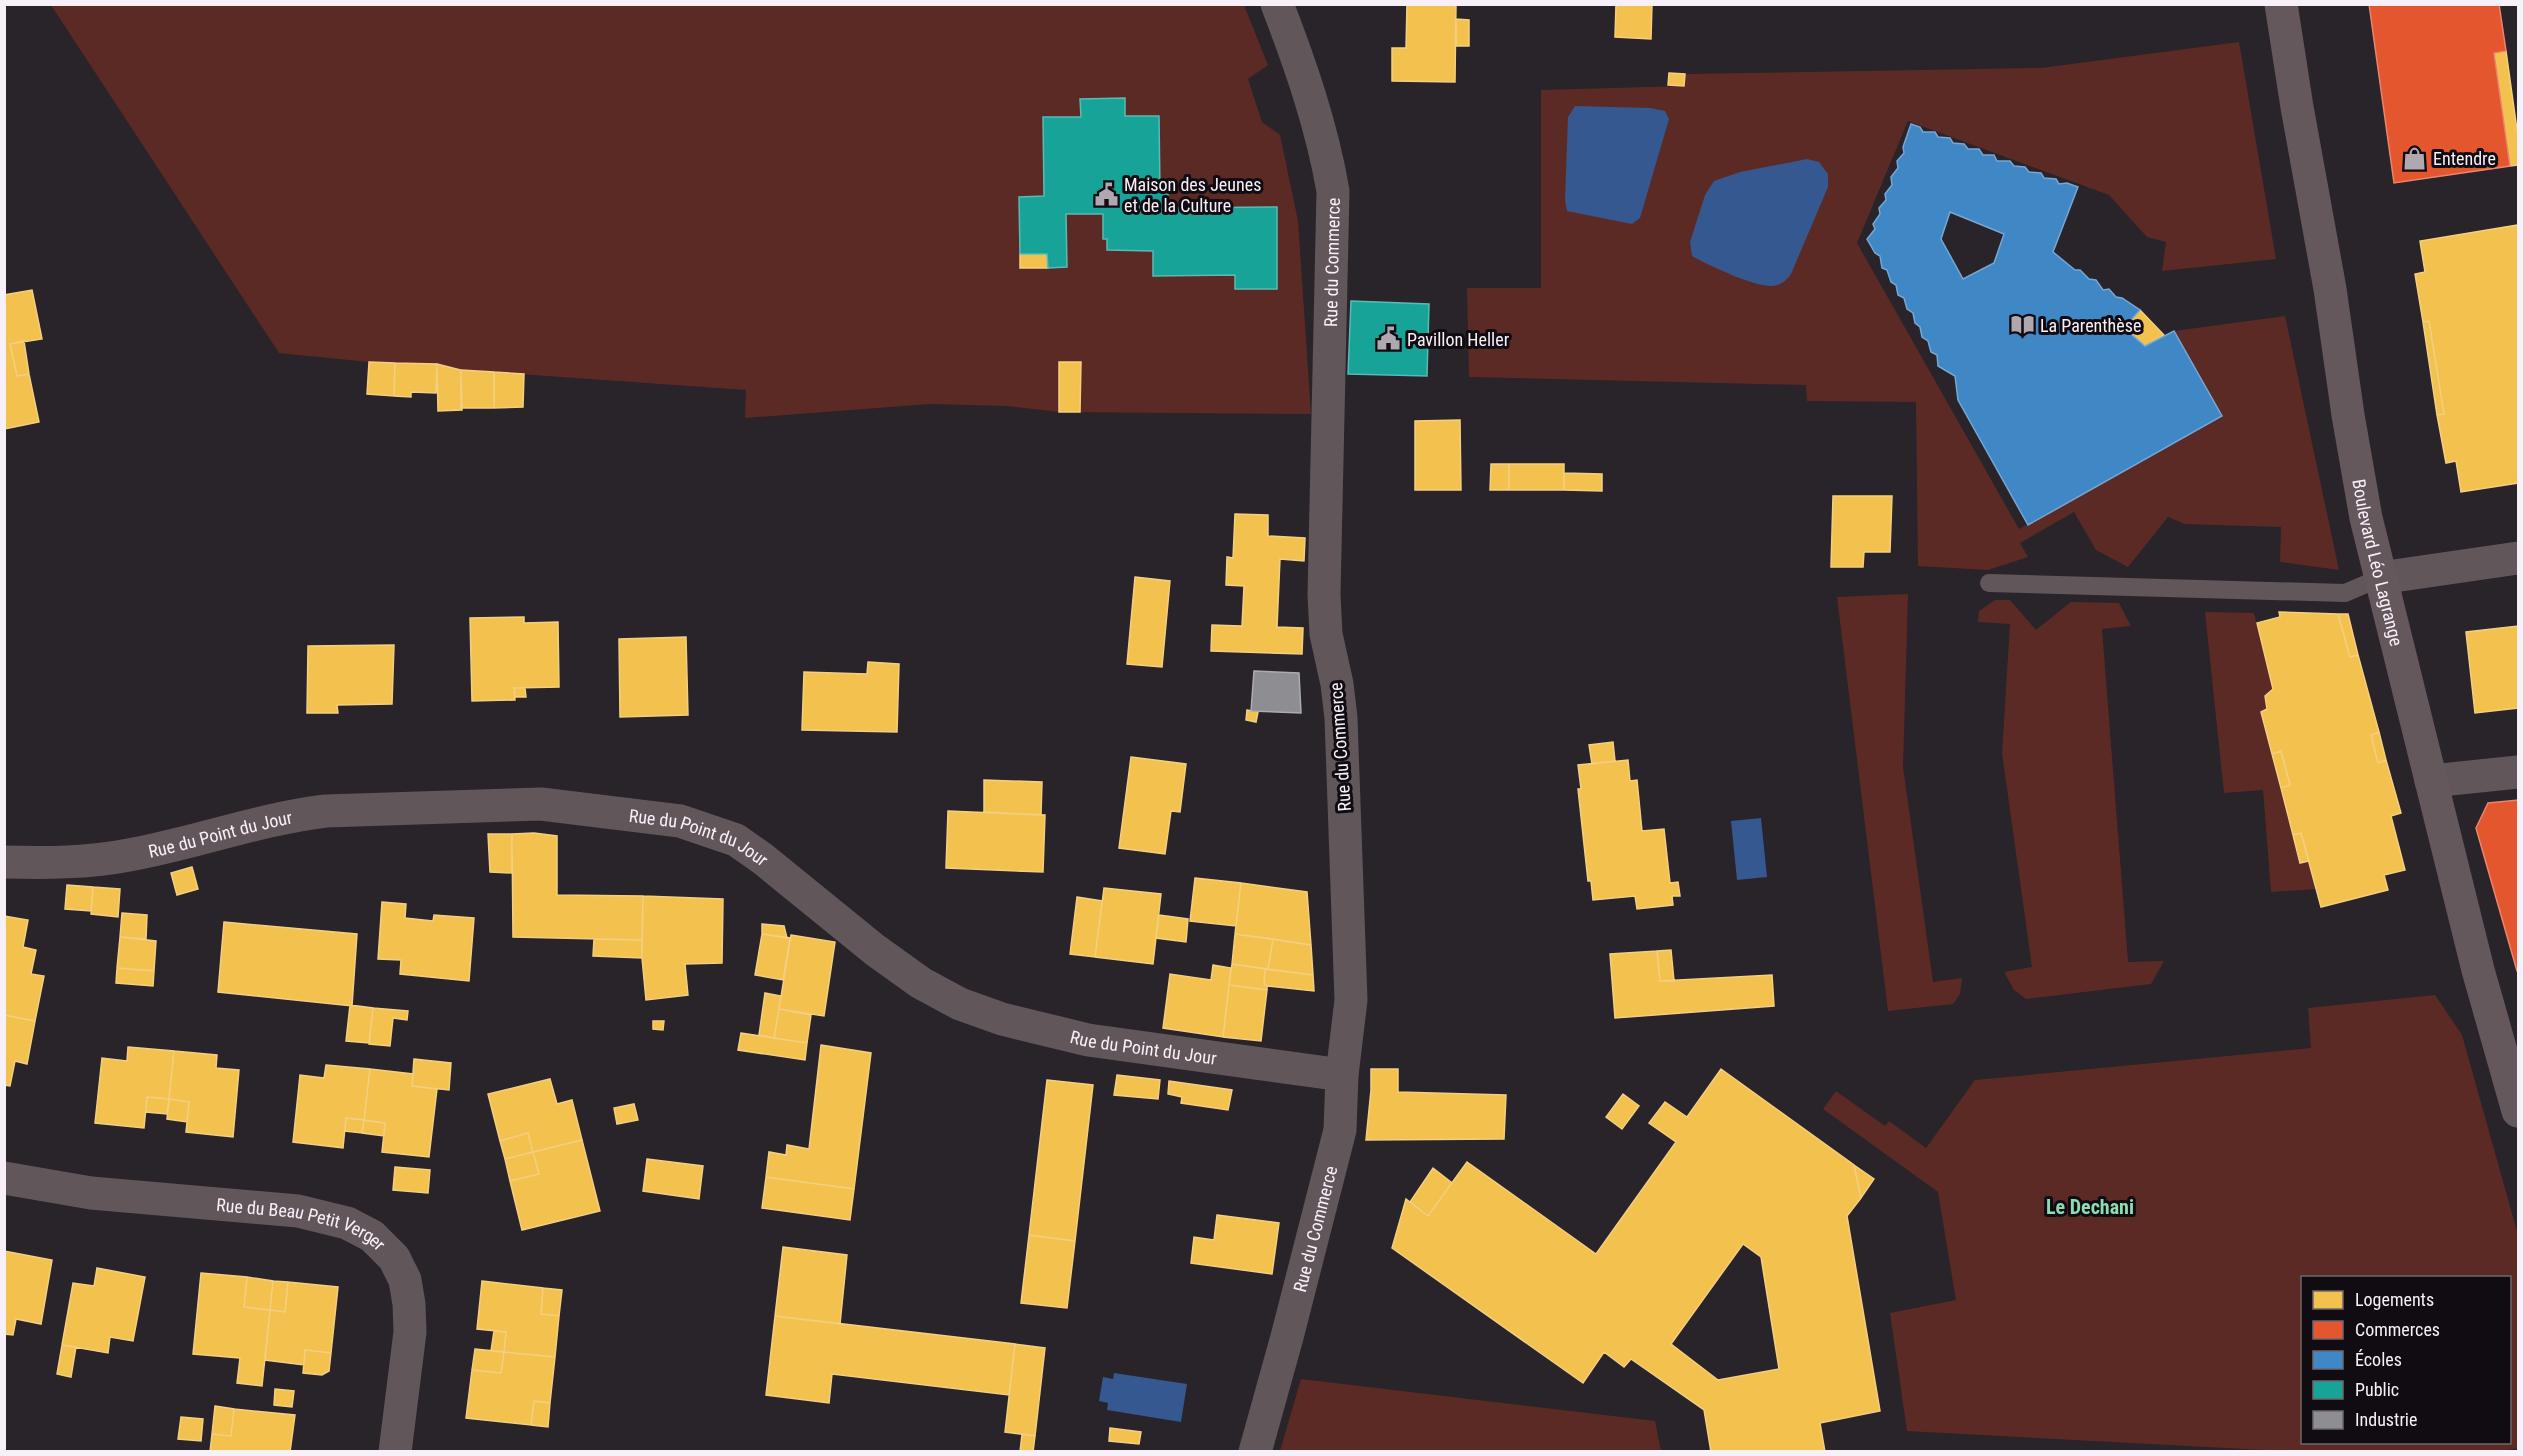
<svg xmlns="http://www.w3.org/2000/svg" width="2523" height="1456" font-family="'Roboto Condensed',sans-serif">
<rect width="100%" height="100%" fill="#29232a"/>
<path fill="#5c2a25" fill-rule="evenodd" d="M51,5H1244L1268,65L1248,79L1262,122L1280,135L1298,221L1311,414L1059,412L1007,406L930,404L745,418L746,390L461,370L437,364L369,362L279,353Z
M2239,42L2276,259L2162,271L2166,242L2147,237L2109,195L1908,121L1857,243L2019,529L2222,417L2174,331L2285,316L2339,570L2280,562L2281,527L2185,524L2168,517L2128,567L2096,550L2074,512L2020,543L2028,557L1988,570L1918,566L1916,402L1807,401L1806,385L1469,377L1467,288H1541V90L1684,86L1685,74L2041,68Z
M1908,594L1903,767L1933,982L1962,978L1960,994L1953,1004L1888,1011L1837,597Z
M1995,600H2010L2036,630L2071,602L2119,603L2131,626L2102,629L2128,962L2164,961L2151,984L2026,999L2014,990L2004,972L2032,967L2002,753L2010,624L1978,622L1979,611Z
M2205,612L2254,613L2273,689L2265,696L2267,709L2261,712L2300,863L2309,861L2316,889L2271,892L2263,790L2224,793Z
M2435,995L2462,1035L2518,1235V1448L2497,1452H2303L1907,1431L1890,1313L1956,1300L1938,1192L1823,1109L1836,1091L1885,1126L1889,1121L1926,1148L1975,1080L2311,1048L2308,1008ZM2302,1278H2510V1442H2302Z
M1301,1379L1655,1421L1661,1451H1280Z"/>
<path fill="#34588f" d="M1575,106L1650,108L1665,111L1669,119L1640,218L1632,224L1567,211L1565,200L1568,117Z
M1807,159L1819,162L1828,174V187L1791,274C1786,281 1781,285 1772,286C1754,287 1708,265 1692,256L1690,242L1705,195L1714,181L1740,172Z
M1761,818L1767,877L1737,880L1731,821Z
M1114,1373L1187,1384L1181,1422L1107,1410L1108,1403L1099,1401L1103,1377L1113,1379Z"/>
<path fill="#f2c14e" stroke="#f4cf81" stroke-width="1.5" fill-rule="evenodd" d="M1407,4H1456L1455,82L1392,81V48H1406Z
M1616,4H1652L1651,39L1615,37Z
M1456,19L1469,20V46H1456Z
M2506,51L2518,137V165L2510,166L2494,53Z
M1669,73L1685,74L1684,86L1668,85Z
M2518,225V483L2461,492L2456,461L2446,463L2437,415L2444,414L2429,321L2423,322L2415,274L2425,272L2420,241Z
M1020,254H1047L1048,268H1020Z
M32,290L42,339L10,344L17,376L29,374L39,422L4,429V295Z
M2140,310L2164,335L2145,346L2124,328Z
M2429,321L2444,414L2437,415L2423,322Z
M24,341L29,374L17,376L10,344Z
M369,362L395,363L394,396L367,394Z
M1059,362H1081L1080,412H1059Z
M395,363L437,364L436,393L411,392V397L394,396Z
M437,364L461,370L462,410L438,411Z
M461,370L494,372V408H461Z
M494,372L524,374L523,407L494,408Z
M1460,420L1461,490H1415V421Z
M1491,464H1509V490H1490Z
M1509,464H1564V490H1509Z
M1564,473L1602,474V491L1564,490Z
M1833,496H1892L1890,552H1864L1863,567H1831Z
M1235,514L1268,515V536L1305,538L1304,561L1280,559L1277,627L1303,628L1302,654L1211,651L1212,625L1242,626L1244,586L1226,585L1227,557L1233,558Z
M1135,577L1170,581L1162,667L1127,664Z
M2279,612L2338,614L2350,657L2358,655L2379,732L2371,735L2378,763L2386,760L2401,813L2391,816L2405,870L2384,875L2388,890L2321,907L2301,833L2293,835L2281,788L2290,785L2281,751L2272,754L2261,712L2267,709L2265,696L2273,689L2257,623L2280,617Z
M2338,614H2348L2358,655L2350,657Z
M524,617V623L558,622L559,687L514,688L515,700L472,701L470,618Z
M2518,626V708L2475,713L2466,632Z
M686,637L688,715L620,717L619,639Z
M394,645L392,704L337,705L338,713H307L308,646Z
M868,662L899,664L897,732L802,730L804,672L867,674Z
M514,688H525L526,697H515Z
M1247,710L1258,712L1256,722L1246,720Z
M2379,732L2386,760L2378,763L2371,735Z
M1613,742L1615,761L1592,764L1589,745Z
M2281,751L2290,785L2281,788L2272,754Z
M1131,757L1186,764L1180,812L1171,811L1165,854L1119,848Z
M1628,760L1630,781L1637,780L1642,831L1664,829L1670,883L1678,882L1680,896H1672L1673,905L1637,909L1635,896L1593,900L1591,881H1588L1578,789H1581L1578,765Z
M984,780L1042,782L1041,815L984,812Z
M948,811L1045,815L1043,872L946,868Z
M534,833L557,836V895L643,896L642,940L513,937L512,834Z
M2301,833L2309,861L2300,863L2293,835Z
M488,834H512V873L490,872Z
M192,867L198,889L177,895L171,873Z
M1195,878L1241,883L1236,926L1190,921Z
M1241,883L1307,892L1311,945L1235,934Z
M67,885L93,887L91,911L65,909Z
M93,887L120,889L118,917L91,914Z
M1104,888L1161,894L1153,964L1095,957Z
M643,896L723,899L722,963L685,964L688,995L646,1000L642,958Z
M1077,897L1102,901L1095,957L1070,954Z
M382,902L406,904L405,918L433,921L434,915L474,918L469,981L400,974L401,960L378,959Z
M122,913L147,915L146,939L120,937Z
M1159,915L1188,919L1186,942L1156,938Z
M4,916L28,920L23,947L36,950L31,974L44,976L35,1021L4,1015Z
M224,922L357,934L352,1006L218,992Z
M762,924L784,926L787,938L762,934Z
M762,934L790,938L783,980L755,975Z
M1235,934L1273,939L1268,969L1232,964Z
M791,935L835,942L824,1016L779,1009Z
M120,937L156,941L154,971L117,968Z
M594,939L642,940V958L593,956Z
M1273,939L1311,945L1313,975L1268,969Z
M1671,950L1674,981H1660L1657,951Z
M1657,951L1660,981L1772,975L1774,1006L1615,1018L1610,954Z
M1232,964L1265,969L1264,984L1267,986V990L1229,985Z
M1213,965L1231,968L1223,1037L1163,1028L1170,974L1211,980Z
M117,968L154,971L153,986L116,983Z
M1265,969L1313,975L1314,991L1267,986L1264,984Z
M1229,985L1267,990L1261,1041L1223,1037Z
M765,993L781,996L774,1038L759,1035Z
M350,1005L373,1008L369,1043L346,1041Z
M373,1008L408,1011L407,1020L393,1018L390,1046L369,1044Z
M779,1009L811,1015L807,1043L774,1038Z
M4,1015L35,1021L27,1064L15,1061L10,1086L4,1085Z
M653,1021H664L663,1030L653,1029Z
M741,1033L807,1043L805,1060L738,1050Z
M821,1045L871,1053L854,1189L766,1177L769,1152L786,1155L787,1145L809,1149Z
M128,1047L174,1051L169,1099L147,1097L144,1128L95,1123L102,1058L127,1061Z
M174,1051L217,1055L216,1068L239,1070L233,1137L186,1132L189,1102L169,1099Z
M414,1059L451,1063L449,1090L412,1086Z
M326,1065L370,1069L364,1120L346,1118L343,1148L293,1142L300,1075L324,1078Z
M370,1069L413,1074L412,1086L437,1089L429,1157L382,1152L385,1123L364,1120Z
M1371,1069H1398V1092L1506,1095L1504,1139L1366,1140L1371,1090Z
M1721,1069L1854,1165L1861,1198L1847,1216L1880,1411L1820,1423L1825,1452H1711L1704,1410L1631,1359L1624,1367L1604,1352L1583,1383L1392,1248L1406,1199L1428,1216L1467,1162L1596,1254L1676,1142L1649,1123L1665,1102L1687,1117ZM1743,1244L1761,1257L1779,1369L1718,1380L1671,1344Z
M1117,1075L1160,1080L1158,1099L1114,1095Z
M550,1079L557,1104L572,1100L582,1140L533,1152L528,1133L500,1141L488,1094Z
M1047,1080L1093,1085L1075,1241L1029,1235Z
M1169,1081L1232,1090L1228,1110L1181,1103L1182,1097L1168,1094Z
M1623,1094L1639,1106L1622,1129L1606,1117Z
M147,1097L169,1099L167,1114L146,1112Z
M169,1099L189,1102L187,1122L167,1119Z
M634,1104L638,1120L617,1124L614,1108Z
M346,1118L364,1120L362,1133L345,1131Z
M364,1120L385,1123L384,1136L362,1133Z
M528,1133L533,1152L505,1159L500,1141Z
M582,1140L600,1211L522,1230L510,1181L539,1174L533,1152Z
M533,1152L539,1174L510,1181L505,1159Z
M647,1159L703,1166L699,1199L643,1191Z
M1854,1165L1874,1179L1861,1198Z
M395,1167L430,1170L428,1193L393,1190Z
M1433,1168L1452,1183L1428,1216L1410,1202Z
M766,1177L854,1189L850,1220L762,1208Z
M1217,1215L1279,1223L1272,1274L1191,1263L1194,1237L1214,1240Z
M1029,1235L1075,1241L1067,1308L1021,1303Z
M783,1247L847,1255L840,1324L775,1316Z
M4,1251L52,1260L41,1324L16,1319L13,1335L4,1334Z
M97,1268L145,1277L133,1341L110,1337L108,1353L62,1345L73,1283L94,1286Z
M201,1273L247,1277L244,1307L270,1310L262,1386L237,1383L240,1358L193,1354Z
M247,1277L273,1281L270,1310L244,1307Z
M273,1281L288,1282L285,1312L270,1310Z
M482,1281L543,1288L541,1314L559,1316L555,1357L504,1352L506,1332L477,1329Z
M288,1282L338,1287L331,1353L305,1350L304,1365L265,1360L270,1310L285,1312Z
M543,1288L562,1290L559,1316L541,1314Z
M775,1316L1015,1344L1009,1395L832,1374L829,1403L766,1395Z
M494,1331L506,1332L504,1352L491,1351Z
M1015,1344L1045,1348L1035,1436L1005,1432Z
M62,1345L76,1347L71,1377L57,1374Z
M475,1349L504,1352L501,1373L472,1370Z
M305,1350L331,1353L329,1371L322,1375L303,1373Z
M504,1352L555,1357L550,1403L534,1401L531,1425L466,1418L472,1370L501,1373Z
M275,1389L294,1391L292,1407L274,1405Z
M534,1401L550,1403L548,1427L531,1425Z
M215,1406L234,1409L231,1436L212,1434Z
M234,1409L295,1415L290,1452H210L212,1434L231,1436Z
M181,1417L203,1419L201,1441L178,1439Z
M1110,1428L1141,1432L1139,1444L1109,1441Z
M1022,1434L1035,1436L1033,1452H1020Z"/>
<path fill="#e4572e" stroke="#ea856b" stroke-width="1.5" d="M2369,4H2499L2506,51L2494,53L2510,166L2394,183Z
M2518,800V971H2517L2476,828L2488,803Z"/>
<path fill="#3f88c5" stroke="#76a7d5" stroke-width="1.5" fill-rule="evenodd" d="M1911,124L1920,127L1923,132H1935L1938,137L1950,138L1953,143L1964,144L1968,149H1979L1983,155H1994L1997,161H2010L2014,166L2025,167L2029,172L2041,173L2044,178L2056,179L2059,184L2067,183L2078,187L2053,252L2075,270H2080L2089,279L2096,280L2103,290L2109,289L2116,297L2122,298L2140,310L2124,328L2145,346L2174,331L2222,416L2028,525L1958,400L1955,376L1938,366L1937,355L1931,352L1928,341L1922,337L1920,327L1915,323L1913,313L1907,309L1904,298L1898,295L1896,285L1891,282L1887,270L1882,268L1880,256L1875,253L1867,239L1875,229L1873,224L1880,214L1879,208L1886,200L1885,194L1892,185L1891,177L1898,168L1897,161L1904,153L1903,147ZM1950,212L2004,234L1994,263L1963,279L1941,239Z"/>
<path fill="#17a398" stroke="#5abab5" stroke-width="1.5" d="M1125,98V116H1159L1160,191H1168V208L1277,207V289H1235V275L1153,276V251L1107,250V239H1103V214H1066L1067,267L1048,268L1047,254H1020L1019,197L1044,196L1043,117H1081L1080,99Z
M1351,301L1429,304L1427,376L1348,374Z"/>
<path fill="#8d8d92" stroke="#adabb1" stroke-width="1.5" d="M1254,671L1299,673L1301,713L1251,711Z"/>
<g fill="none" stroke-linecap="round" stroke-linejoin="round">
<path stroke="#61565a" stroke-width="18" d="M1989,583L2345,593L2380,578"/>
<g stroke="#61565a" stroke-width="33">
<path d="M2380,578L2518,558"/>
<path d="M2431,781L2518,772"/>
<path id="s1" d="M4,862C46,863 88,863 129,855C195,843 259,819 326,811L541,804L680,821L736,840L763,859L875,950L921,983L960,1004L1002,1019L1088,1040L1342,1075"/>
<path id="s2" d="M4,1178L91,1193L298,1211L347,1223L372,1236L394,1258L405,1280L409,1304L410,1332L395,1452"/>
<path id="s3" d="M1255,1452L1287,1337L1340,1130L1342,1075L1351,1000L1341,718L1337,684L1326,634L1324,595L1333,191C1322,127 1301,66 1277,4"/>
</g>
<path stroke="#64585d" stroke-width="33" id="s4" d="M2281,4L2297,107L2330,289L2348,415L2366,518L2478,970L2518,1111"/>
</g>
<defs>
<symbol id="shop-bare" viewBox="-9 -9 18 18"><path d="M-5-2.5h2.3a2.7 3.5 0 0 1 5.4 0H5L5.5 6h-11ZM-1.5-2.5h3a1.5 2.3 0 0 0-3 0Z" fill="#b0a8b1" stroke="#110c11" stroke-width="2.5" paint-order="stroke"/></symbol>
<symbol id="civic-bare" viewBox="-9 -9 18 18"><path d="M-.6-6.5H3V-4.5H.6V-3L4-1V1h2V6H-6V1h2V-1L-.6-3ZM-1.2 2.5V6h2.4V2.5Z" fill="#b0a8b1" stroke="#110c11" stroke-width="2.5" paint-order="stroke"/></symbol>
<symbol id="library-bare" viewBox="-9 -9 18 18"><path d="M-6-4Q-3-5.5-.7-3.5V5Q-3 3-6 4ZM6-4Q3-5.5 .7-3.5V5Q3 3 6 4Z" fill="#b0a8b1" stroke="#110c11" stroke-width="2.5" paint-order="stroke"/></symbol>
</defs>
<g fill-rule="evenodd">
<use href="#shop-bare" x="2398" y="142" width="33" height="33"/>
<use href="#civic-bare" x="1090" y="178" width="33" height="33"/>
<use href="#library-bare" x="2006" y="308" width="33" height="33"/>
<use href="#civic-bare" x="1372" y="322" width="33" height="33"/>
</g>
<g text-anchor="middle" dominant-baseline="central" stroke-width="6" stroke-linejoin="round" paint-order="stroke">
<g font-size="18" fill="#f8f0f9" stroke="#110c11" text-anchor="start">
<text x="2433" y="158">Entendre</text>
<text x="1124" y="184">Maison des Jeunes<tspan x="1124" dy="21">et de la Culture</tspan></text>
<text x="2040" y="325">La Parenthèse</text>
<text x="1407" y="339">Pavillon Heller</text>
</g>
<g font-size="18" fill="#f8f0f9" stroke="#110c11">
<text stroke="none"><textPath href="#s3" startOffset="1203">Rue du Commerce</textPath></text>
<text stroke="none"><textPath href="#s4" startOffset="567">Boulevard Léo Lagrange</textPath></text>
<text transform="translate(1340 747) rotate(-94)">Rue du Commerce</text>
<text stroke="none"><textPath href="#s1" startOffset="219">Rue du Point du Jour</textPath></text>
<text stroke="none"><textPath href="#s1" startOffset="705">Rue du Point du Jour</textPath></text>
<text stroke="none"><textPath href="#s1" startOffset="1209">Rue du Point du Jour</textPath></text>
<text stroke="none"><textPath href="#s2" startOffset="302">Rue du Beau Petit Verger</textPath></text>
<text stroke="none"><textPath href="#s3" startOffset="231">Rue du Commerce</textPath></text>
</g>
<g font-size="20" font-weight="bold" fill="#8dddb2" stroke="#110c11">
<text x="2090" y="1207">Le Dechani</text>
</g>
</g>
<rect width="2523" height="1456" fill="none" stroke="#f8f0f9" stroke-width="12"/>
<rect x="2301" y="1276" width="210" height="168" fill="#110c11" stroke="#6d676e" stroke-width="1.5"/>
<rect x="2313" y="1291" width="30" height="18" fill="#f2c14e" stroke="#6d676e" stroke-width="1.5"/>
<text x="2355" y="1306" font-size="18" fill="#f8f0f9">Logements</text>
<rect x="2313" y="1321" width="30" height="18" fill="#e4572e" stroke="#6d676e" stroke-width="1.5"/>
<text x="2355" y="1336" font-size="18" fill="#f8f0f9">Commerces</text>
<rect x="2313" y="1351" width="30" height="18" fill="#3f88c5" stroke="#6d676e" stroke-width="1.5"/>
<text x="2355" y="1366" font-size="18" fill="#f8f0f9">Écoles</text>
<rect x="2313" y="1381" width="30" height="18" fill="#17a398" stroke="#6d676e" stroke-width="1.5"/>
<text x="2355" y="1396" font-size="18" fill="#f8f0f9">Public</text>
<rect x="2313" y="1411" width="30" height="18" fill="#8d8d92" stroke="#6d676e" stroke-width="1.5"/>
<text x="2355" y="1426" font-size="18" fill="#f8f0f9">Industrie</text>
</svg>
